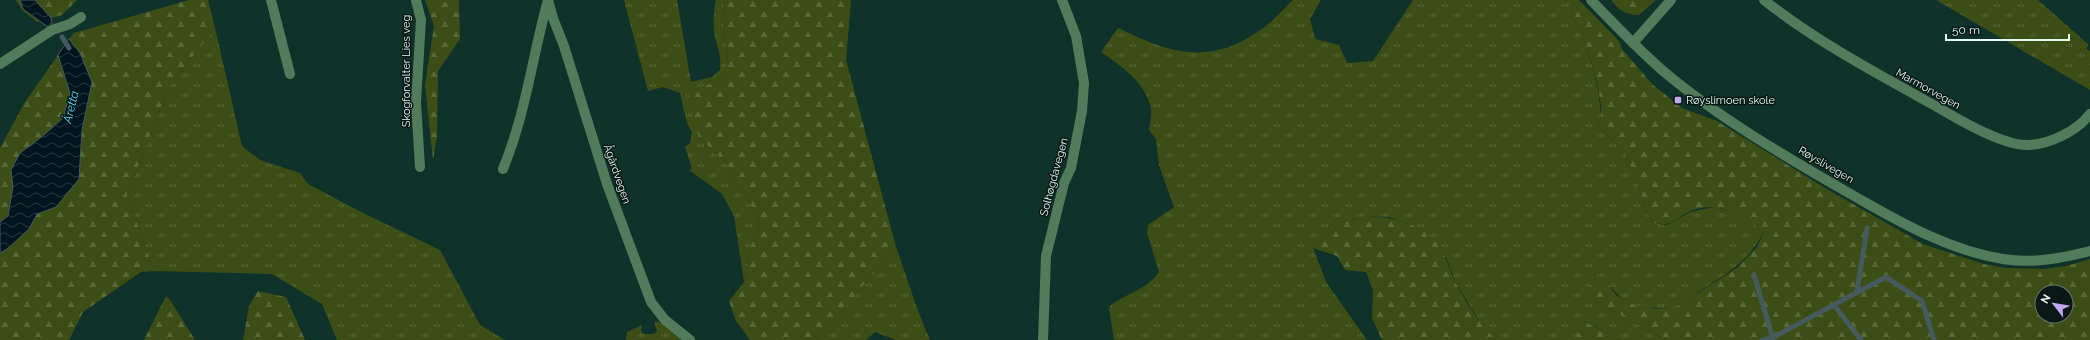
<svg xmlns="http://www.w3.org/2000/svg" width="2090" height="340" font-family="Raleway,sans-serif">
<defs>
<pattern id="grass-tufts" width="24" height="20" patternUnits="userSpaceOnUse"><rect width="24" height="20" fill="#3c4e16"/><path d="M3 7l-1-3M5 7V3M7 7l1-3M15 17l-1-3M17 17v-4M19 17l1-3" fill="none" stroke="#586838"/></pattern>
<pattern id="forest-firs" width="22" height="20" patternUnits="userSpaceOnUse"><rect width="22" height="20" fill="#3c4e16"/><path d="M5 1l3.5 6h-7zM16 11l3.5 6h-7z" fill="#586838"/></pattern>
<pattern id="water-waves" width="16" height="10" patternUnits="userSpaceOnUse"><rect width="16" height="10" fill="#00151e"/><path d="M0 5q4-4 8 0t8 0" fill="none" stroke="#25383f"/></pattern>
</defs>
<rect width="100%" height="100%" fill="#0f332b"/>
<path fill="url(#grass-tufts)" d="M624,0H677L691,82L712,77L720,70C722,51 715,45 714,29C713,19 714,10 716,0H724L723,24L728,54L725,79L689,91L699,138L727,164L760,222L750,248L744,282L734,216L722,194L689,170L692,169L685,147L690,143L692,133L687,123L680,93L663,87L648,91Z
M1293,0H1321L1310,19L1315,39L1339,45L1347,63L1373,61L1413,0H1566C1581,25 1598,77 1600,106C1601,113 1600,121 1599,128L1625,151L1652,223L1667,225L1690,212L1714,207L1740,214L1764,231C1749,262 1727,273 1700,291C1693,296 1685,304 1677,306C1664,309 1649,309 1637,306C1616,301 1612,281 1593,274V300L1667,340H1620L1585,321L1575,340H1496L1483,327L1456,283L1446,257L1416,227L1389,217L1366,216L1341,223L1313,248L1326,282L1367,340H1114L1109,307C1125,293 1146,291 1159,272L1147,232L1148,225L1174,207L1159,165L1156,139L1149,130C1150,124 1152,115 1151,109C1146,82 1121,66 1101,52L1118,28C1169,53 1209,66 1259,31C1272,23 1282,10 1293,0Z
M1936,0H2038L2089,45L2086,48L2090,51V90Z
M215,28L242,146L260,160L300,173L308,184L361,212L440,250L480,325L505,340H337L322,304L272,274L154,271L127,195L170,85Z
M896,247L918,311L930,340H896L875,332L866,340H817Z
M654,321L664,324L683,340H626L627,332L642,325L641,331L644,334H654L657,331Z"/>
<path fill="url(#forest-firs)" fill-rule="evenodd" d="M16,0H77L62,15L37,22L22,10Z
M189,0H208L215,28L170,85L127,195L154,271L141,272L83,312L69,340H0V253L7,249L29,229L37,214L56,207L79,179L82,130L80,53L69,39L74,33Z
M425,0H459L460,39L438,71L437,136L433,160L425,85L434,26Z
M724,0H851L846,60L896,247L817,340H750L736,321L729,301L744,282L750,248L760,222L727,164L699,138L692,117L688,91L725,79L728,54L723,24Z
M1566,0H1579L1619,41L1622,49L1652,84L1682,108L1717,121L1825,188L1923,244L1984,264L2006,268L2044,269L2066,266L2090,259V340H1667L1593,300L1590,288L1593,274L1605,280L1616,295L1636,306L1657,309L1678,306L1738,267L1757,247L1764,232C1743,215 1716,199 1688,212C1670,222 1674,226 1652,223L1625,151L1599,128C1600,121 1601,113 1601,106C1598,77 1581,26 1566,0ZM2042,292H2066V316H2042Z
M1611,0H1656L1639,15C1627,15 1618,10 1611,0Z
M58,55L70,93L63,118L11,170L13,187L8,216L0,222V148L25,102Z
M1366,216C1390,217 1415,222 1434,239C1445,251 1449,269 1456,283C1466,303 1480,324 1496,340H1382L1372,318L1373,290L1366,272L1345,270L1337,256L1313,248L1341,223Z
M258,291L286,297L305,340H243L249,306Z
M166,296L170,300L195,340H144Z
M1584,321L1620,340H1575Z"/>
<path fill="url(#water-waves)" stroke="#455a5e" d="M20,0H35L51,18L52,24L48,27L23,9Z
M69,39L80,53L92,82L82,130L79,179L56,207L37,214L29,229L7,249L0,253V222L8,216L13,187L11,170L20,153L44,135L63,118L70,93L58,55Z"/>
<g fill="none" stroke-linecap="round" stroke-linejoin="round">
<path stroke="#455a5e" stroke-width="5" d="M62,37L69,48
M1754,275L1773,339
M1857,292L1867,228
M1834,305L1861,340
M1762,340L1772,338L1886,277L1922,301L1934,340"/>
<path stroke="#517b5a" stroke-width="10" d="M271,0L290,74
M416,0L421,20L416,102L420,167
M548,0L553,18L564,46L607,184L651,302L665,320L690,340
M1764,0C1816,41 1874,72 1932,104C1954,117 2004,147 2029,145C2050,144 2077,131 2090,114
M1633,43L1671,0
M0,64L52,30L70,24L81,17
M503,169C526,113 532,58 548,0
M1043,340L1046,256L1064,183L1071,168L1082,111L1084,83L1076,36L1062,0"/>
<path stroke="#517b5a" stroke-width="10" d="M1591,0C1614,24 1637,48 1662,70C1717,117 1791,160 1854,196C1902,223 1948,250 2003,259C2033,264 2062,258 2090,251"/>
</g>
<rect fill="#c2a8f2" stroke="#091814" stroke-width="1.5" x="1674" y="96" width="8" height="8" rx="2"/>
<g text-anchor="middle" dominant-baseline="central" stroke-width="3" stroke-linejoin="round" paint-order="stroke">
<g font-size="11" fill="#e6faf4" stroke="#091814">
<text transform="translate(406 71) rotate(-90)">Skogforvalter Lies veg</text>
<text transform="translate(1928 89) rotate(29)">Marmorvegen</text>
<text transform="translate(1826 165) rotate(30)">Røyslivegen</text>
<text transform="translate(617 174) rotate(71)">Ågårdvegen</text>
<text transform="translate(1054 177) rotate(-75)">Solhøgdavegen</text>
</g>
<g font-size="11" fill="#e6faf4" stroke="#091814" text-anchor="start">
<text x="1686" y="100">Røyslimoen skole</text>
</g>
<g font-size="12" font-style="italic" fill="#53d0fc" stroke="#091814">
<text transform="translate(71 107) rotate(-76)">Åretta</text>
</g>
</g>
<g transform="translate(2054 304) rotate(301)"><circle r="19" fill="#091814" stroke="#61726e"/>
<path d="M0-3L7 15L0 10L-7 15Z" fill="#c2a8f2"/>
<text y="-6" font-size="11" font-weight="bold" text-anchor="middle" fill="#e6faf4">N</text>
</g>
<path d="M1946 34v6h123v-6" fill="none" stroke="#e6faf4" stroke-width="2"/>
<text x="1952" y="34" font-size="12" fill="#e6faf4" stroke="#091814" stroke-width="3" paint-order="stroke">50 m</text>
</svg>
